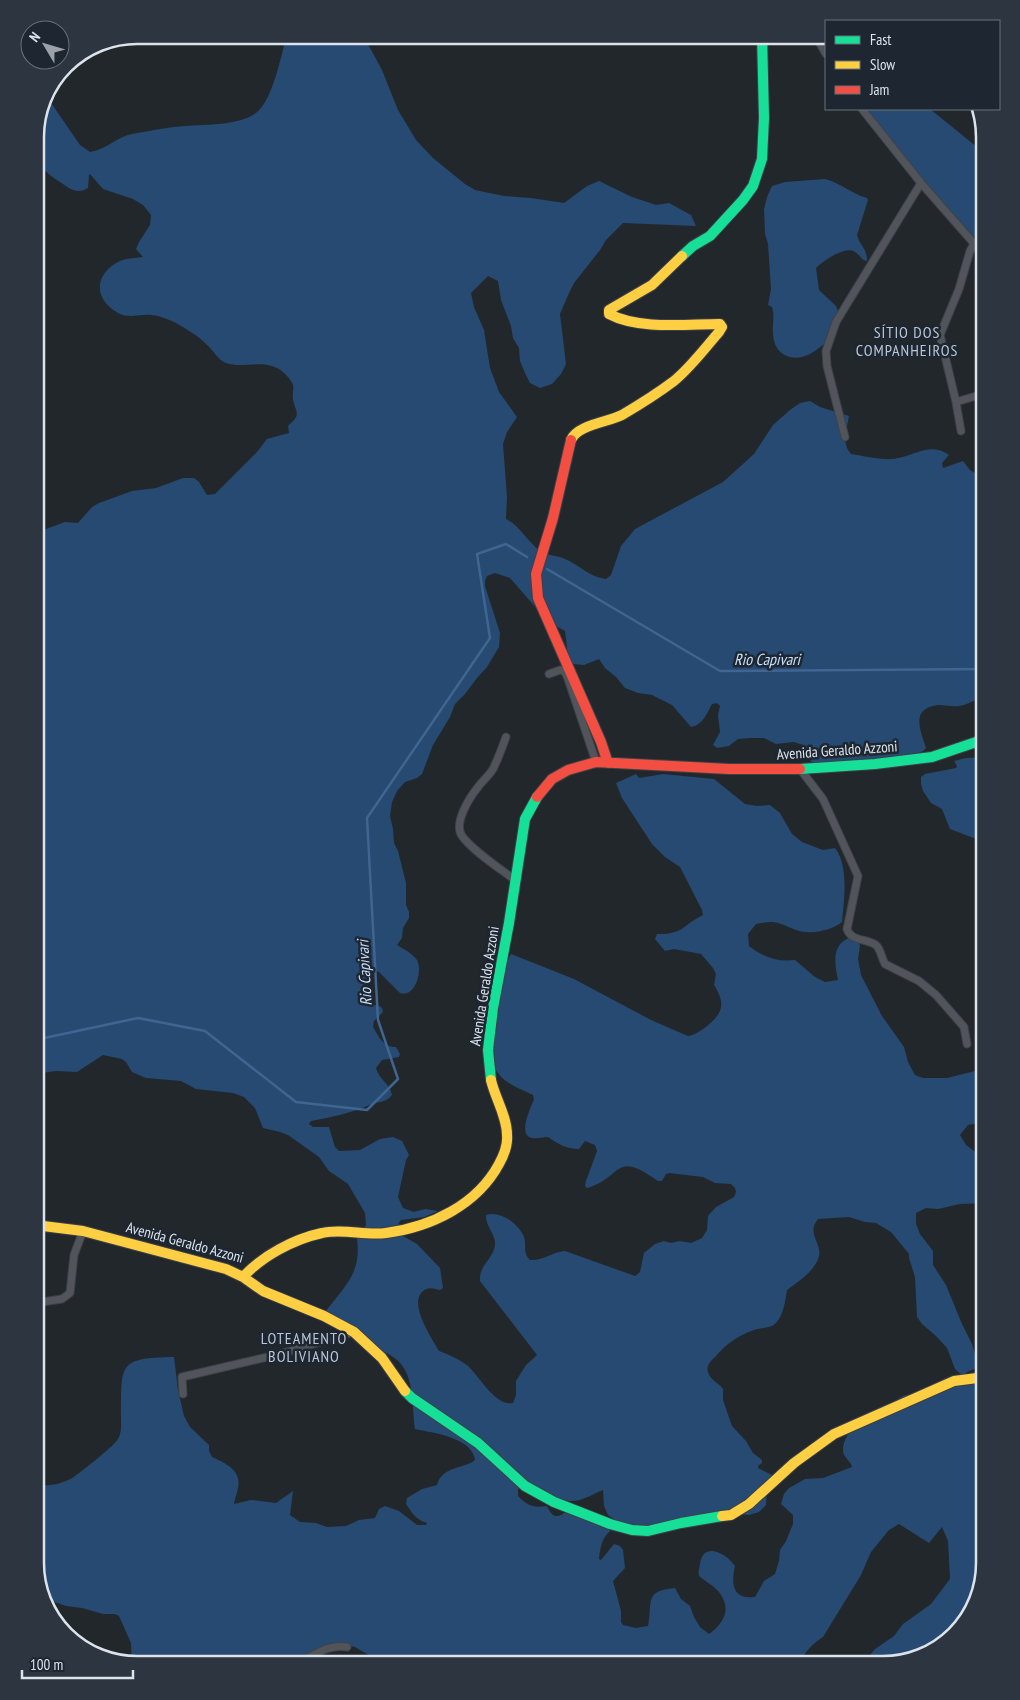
<svg xmlns="http://www.w3.org/2000/svg" width="1020" height="1700" font-family="'PT Sans Narrow',sans-serif">
<rect width="100%" height="100%" fill="#22272c"/>
<path fill="#264a71" d="M287,35H363L382,70L398,110L416,140L433,158L465,184L475,190L504,196L531,198L564,203L587,186L599,181L632,197L656,205L669,203L691,215L696,226L623,223L606,240L600,250L574,283L569,293L560,314L566,364L561,374L552,384L540,388L530,383L525,373L520,361L519,348L513,338L511,326L501,300L498,281L488,276L471,293L474,307L484,330L490,368L499,392L517,417L507,432L503,444L507,497L506,519C520,526 527,541 540,551C548,556 557,555 565,559C580,565 589,577 606,579L611,575L621,546L635,529L723,482L754,454L773,425L790,410L800,403L810,401L820,407L849,416C847,429 841,443 851,454C864,456 880,460 893,459C914,457 929,441 949,455L942,463L943,468L963,461L970,470L985,479V697C976,699 967,705 959,706C952,707 945,705 939,705C910,708 920,729 926,748L923,751L914,755L843,767L812,762L808,758L806,746L794,742L776,744L764,738H750L738,739L729,746L717,748L713,745L720,732L718,715L720,706L717,703L712,704C707,713 703,725 691,727L672,705L652,695L638,693L625,688L616,677L605,668L599,659L584,665L573,664L568,656L565,631L554,625L537,609L510,578L495,573L487,576L485,581V586L500,633L499,647L487,667L477,678L465,694L455,704L450,717L433,745L422,774L417,778L405,782L397,791L392,802L390,816L393,829L394,843L398,851L406,883V905L409,912V918L403,928L402,938L397,945C405,950 412,953 417,960C423,971 415,998 400,993L379,972L369,969L365,990L358,996L365,1005H378L382,1008L383,1012L374,1021L373,1027C379,1037 383,1047 396,1047L400,1054L399,1057L382,1060L376,1068C379,1080 390,1083 392,1095C386,1103 380,1101 372,1104C352,1113 332,1117 311,1121L309,1124L313,1127H329L335,1147L339,1151L360,1150L380,1139L393,1137L402,1141L409,1155L406,1160L398,1197L403,1208L414,1212L425,1209L438,1211L424,1217L401,1220L399,1222L398,1228L403,1236L417,1244L440,1268L443,1288L440,1290C433,1289 428,1286 422,1292C409,1305 432,1338 439,1351C450,1355 459,1359 468,1366C479,1376 496,1407 513,1403L516,1395V1381L526,1365L537,1355L480,1281C479,1264 493,1260 495,1245C496,1234 485,1226 486,1215C500,1210 519,1224 524,1237C527,1247 522,1251 530,1260C543,1261 552,1252 565,1251L635,1276L640,1272L644,1253L655,1244L664,1241L671,1243L680,1241L691,1243L702,1238L707,1230L708,1216L716,1207L734,1197L736,1192L735,1188L731,1184L715,1183L703,1177L669,1173L666,1174L662,1181H658C613,1149 624,1177 587,1188L585,1186L586,1181L597,1151L595,1145L585,1141L579,1149C566,1149 558,1144 548,1137C543,1137 537,1139 532,1138C517,1135 531,1107 534,1099L533,1095C519,1088 504,1084 496,1070C486,1052 500,971 511,954L574,979L651,1020L688,1036C695,1035 700,1031 706,1027C723,1013 726,1004 714,985L716,974L713,968L701,954L674,949L665,951L655,939L657,934C685,934 681,926 703,915L702,910L680,867L665,857L652,844L622,798L616,783L636,774L639,778L663,774L714,779L745,804L757,806L770,805L780,813L792,834L802,842L823,850L835,848C849,866 844,900 842,922C831,931 810,935 796,930C788,927 781,923 773,922C767,922 762,923 756,924L748,934L749,946C763,957 777,962 795,960L815,977L825,982L838,980C834,961 831,940 857,936L860,946L858,959L861,975L882,1016L904,1047L908,1062L915,1075L923,1078H947L983,1069L985,1066V1126L980,1123L968,1125L960,1135L966,1145L985,1159V1203L960,1204L938,1209L926,1208L916,1213V1224L920,1234L933,1251V1265L946,1285L962,1324L972,1344L979,1367L967,1372L963,1376L955,1369L947,1348L936,1336L922,1324L917,1317L915,1277L909,1258V1254L891,1232L876,1223L865,1222L849,1217L818,1219C806,1233 822,1243 819,1256C816,1270 798,1282 787,1290C785,1301 784,1314 776,1323C770,1329 762,1327 754,1330C739,1335 726,1344 716,1356C711,1361 706,1365 708,1372C710,1380 718,1382 723,1389V1400L732,1426L746,1441L753,1453L762,1460V1463L758,1466V1468L774,1476L767,1492L766,1505L759,1512L749,1515L732,1513L654,1525H634L616,1521L608,1515L604,1506L603,1490C593,1494 581,1502 569,1501C552,1499 537,1481 520,1484L518,1490V1496C528,1506 533,1508 547,1506C553,1519 557,1518 568,1511L610,1529V1531C602,1538 600,1548 599,1559L601,1560L614,1544L620,1546L623,1550L625,1568L613,1581L621,1611V1622L623,1625L636,1628L648,1626C653,1602 643,1591 675,1588L681,1599L690,1606L694,1617L700,1627L709,1634C724,1623 732,1609 719,1592C714,1586 705,1581 699,1576C698,1572 699,1569 700,1564C703,1541 726,1553 735,1566C731,1583 732,1600 755,1597L764,1581L775,1574L779,1561L780,1550L786,1541L793,1524V1515L781,1504L784,1494L789,1488L805,1479L823,1478L852,1467C851,1461 843,1457 843,1451C843,1425 872,1420 888,1408C893,1404 897,1399 903,1396C915,1392 928,1392 941,1390C955,1386 970,1381 985,1377V1563L968,1619L928,1655L883,1665H862L875,1649L894,1636L903,1624L931,1604L950,1579L948,1541L942,1527L929,1543L899,1524L889,1530L871,1552L861,1575L823,1637C813,1643 803,1654 798,1665H378L372,1657L355,1647L340,1644L296,1665H132L131,1643L119,1616L115,1614H103L82,1608L66,1606L43,1598L35,1563V1482C46,1489 64,1483 74,1477C84,1469 112,1448 118,1439C122,1432 121,1424 121,1416C122,1364 117,1358 174,1357L178,1390L184,1416L190,1427L209,1445V1451L212,1457C225,1463 242,1470 238,1488C237,1493 235,1498 234,1504L251,1500L276,1503L293,1491L290,1515L300,1522L316,1523L327,1527L346,1526L359,1520L375,1518L379,1509L385,1506L399,1511L417,1525H426L427,1523C416,1520 412,1513 406,1504L407,1498L422,1489L437,1485C442,1466 464,1469 475,1460C472,1437 433,1433 415,1429C411,1397 417,1361 378,1350L325,1312C350,1280 364,1270 355,1227L363,1230L366,1225L365,1213L348,1184L329,1171L319,1157L288,1135L280,1132L263,1128L255,1108L244,1097L233,1093L196,1089L181,1081L146,1078L132,1072L126,1062L122,1059L103,1055L77,1072L56,1071L35,1074V533L65,522L78,523L92,507L99,503L132,491L156,488L183,478H194L199,482L207,495L215,494L257,452L267,439L289,433L288,426C301,414 297,415 293,400C292,395 294,390 293,385C292,382 289,378 287,376C269,355 245,370 226,363C218,360 213,350 207,345C200,337 186,329 176,323C170,320 158,315 151,315C139,314 129,319 118,313C92,298 95,273 120,261C127,258 135,258 143,257L136,249L139,242L150,225L151,215L143,205L133,199L103,189L90,174L89,175L88,188C79,194 71,190 63,184C53,178 39,168 35,156C31,141 39,113 43,98L45,95L47,97L80,145L90,152C108,149 116,137 132,134C149,131 168,127 185,126C207,124 238,126 256,113C273,100 281,55 287,35Z
M863,109H930L977,147L985,156V255Z
M825,179C841,183 850,193 867,198L868,200L857,235C860,246 867,248 867,261C861,260 860,255 855,252C846,245 823,261 816,268L819,290L836,306L838,311V324L836,335C827,341 819,349 810,354C792,363 774,355 773,334C772,324 775,317 772,307L768,305L771,289L768,244L765,234L764,209L767,197L772,186L785,182Z
M985,757V845L979,840L950,829L942,809L931,803L923,791L921,784V777L925,774L956,768L957,766L954,761L966,758Z"/>
<g fill="none" stroke-linecap="round" stroke-linejoin="round">
<path stroke="#3f6590" stroke-width="2.5" d="M547,569L720,671L985,669
M35,1040L138,1018L205,1031L296,1102L367,1110L398,1079L378,1020L367,818L490,638L477,554L506,544L527,557"/>
<defs>
<path id="street" d="M815,35L826,54
M862,109L921,183L985,256
M956,402L976,396L985,395
M961,431L956,402L940,335L959,289L970,251L974,244
M845,437L827,366L826,351L836,322L921,183
M549,674L560,670L564,671L567,676L596,762
M506,737C502,748 498,759 493,769C489,776 482,781 478,787C470,797 453,823 462,836C473,851 499,868 515,880
M800,769L823,799L858,876L847,929C851,942 868,938 877,946C881,951 882,959 885,964L919,981L936,995L964,1027L967,1044
M35,1303L62,1299L70,1293L74,1255L83,1231
M183,1394L182,1377L280,1354L354,1332
M296,1665C311,1656 328,1644 347,1647"/>
<path id="fast" d="M682,256L693,246L710,236L743,200L753,186L762,159L764,118L762,35
M800,769L875,764L932,757L985,739
M491,1080L488,1050L493,1008L509,923L525,819L537,797
M405,1391L412,1398L478,1443L525,1486L554,1502L610,1524L632,1530L648,1531L681,1523L722,1516"/>
<path id="slow" d="M571,440C577,425 608,422 622,415C639,405 658,393 674,381C691,367 705,348 719,332L722,327L720,324C687,324 639,330 609,314V310L652,285L682,256
M35,1225L83,1231L226,1269L243,1277L263,1291L324,1316L354,1332L382,1358L405,1391
M243,1277C262,1256 294,1239 322,1233C343,1228 365,1236 386,1233C431,1227 477,1205 499,1164C504,1155 508,1145 507,1135C507,1116 495,1098 491,1080
M722,1516L731,1515L749,1504L794,1463L834,1434L954,1381L985,1377"/>
<path id="jam" d="M571,440L553,518L536,574L538,598L601,742L608,763
M537,797L552,779L568,770L596,762L729,769H800"/>
</defs>
<use href="#street" stroke="#3e4247" stroke-width="9"/>
<use href="#fast" stroke="#3e4247" stroke-width="12"/>
<use href="#slow" stroke="#3e4247" stroke-width="12"/>
<use href="#jam" stroke="#3e4247" stroke-width="12"/>
<use href="#street" stroke="#51555b" stroke-width="7"/>
<use href="#fast" stroke="#16e098" stroke-width="10"/>
<use href="#slow" stroke="#ffcf43" stroke-width="10"/>
<use href="#jam" stroke="#f24e42" stroke-width="10"/>
</g>
<g text-anchor="middle" dominant-baseline="central" stroke-width="5" stroke-linejoin="round" paint-order="stroke">
<g font-size="15" fill="#dce3eb" stroke="#1d2631">
<text transform="translate(837 750) rotate(-4)">Avenida Geraldo Azzoni</text>
<text transform="translate(484 986) rotate(-81)">Avenida Geraldo Azzoni</text>
<text transform="translate(185 1242) rotate(15)">Avenida Geraldo Azzoni</text>
</g>
<g font-size="16" letter-spacing="1" fill="#bac6d5" stroke="#1d2631">
<text x="907" y="332">SÍTIO DOS<tspan x="907" dy="18">COMPANHEIROS</tspan></text>
<text x="304" y="1338">LOTEAMENTO<tspan x="304" dy="18">BOLIVIANO</tspan></text>
</g>
<g font-size="16" font-style="italic" fill="#c7e0fc" stroke="#1d2631">
<text x="767" y="659">Rio Capivari</text>
<text transform="translate(364 973) rotate(-93)">Rio Capivari</text>
</g>
</g>
<path d="M0 0H1020V1700H0ZM137 44H883A93 93 0 0 1 976 137V1563A93 93 0 0 1 883 1656H137A93 93 0 0 1 44 1563V137A93 93 0 0 1 137 44Z" fill="#2c3540" fill-rule="evenodd"/>
<path fill="none" stroke="#dce3eb" stroke-width="2.5" d="M137 44H883A93 93 0 0 1 976 137V1563A93 93 0 0 1 883 1656H137A93 93 0 0 1 44 1563V137A93 93 0 0 1 137 44Z"/>
<rect x="825" y="20" width="175" height="90" fill="#1d2631" stroke="#69727b"/>
<rect x="835" y="36" width="25" height="8" fill="#16e098" stroke="#69727b"/>
<text x="870" y="45" font-size="15" fill="#dce3eb">Fast</text>
<rect x="835" y="61" width="25" height="8" fill="#ffcf43" stroke="#69727b"/>
<text x="870" y="70" font-size="15" fill="#dce3eb">Slow</text>
<rect x="835" y="86" width="25" height="8" fill="#f24e42" stroke="#69727b"/>
<text x="870" y="95" font-size="15" fill="#dce3eb">Jam</text>
<g transform="translate(45 45) rotate(308)"><circle r="24" fill="#1d2631" stroke="#69727b"/>
<path d="M0-4L9 19L0 12L-9 19Z" fill="#9ba1a8"/>
<text y="-8" font-size="14" font-weight="bold" text-anchor="middle" fill="#dce3eb">N</text>
</g>
<path d="M22 1670v8h111v-8" fill="none" stroke="#dce3eb" stroke-width="2.5"/>
<text x="30" y="1670" font-size="15" fill="#dce3eb" stroke="#1d2631" stroke-width="4" paint-order="stroke">100 m</text>
</svg>
